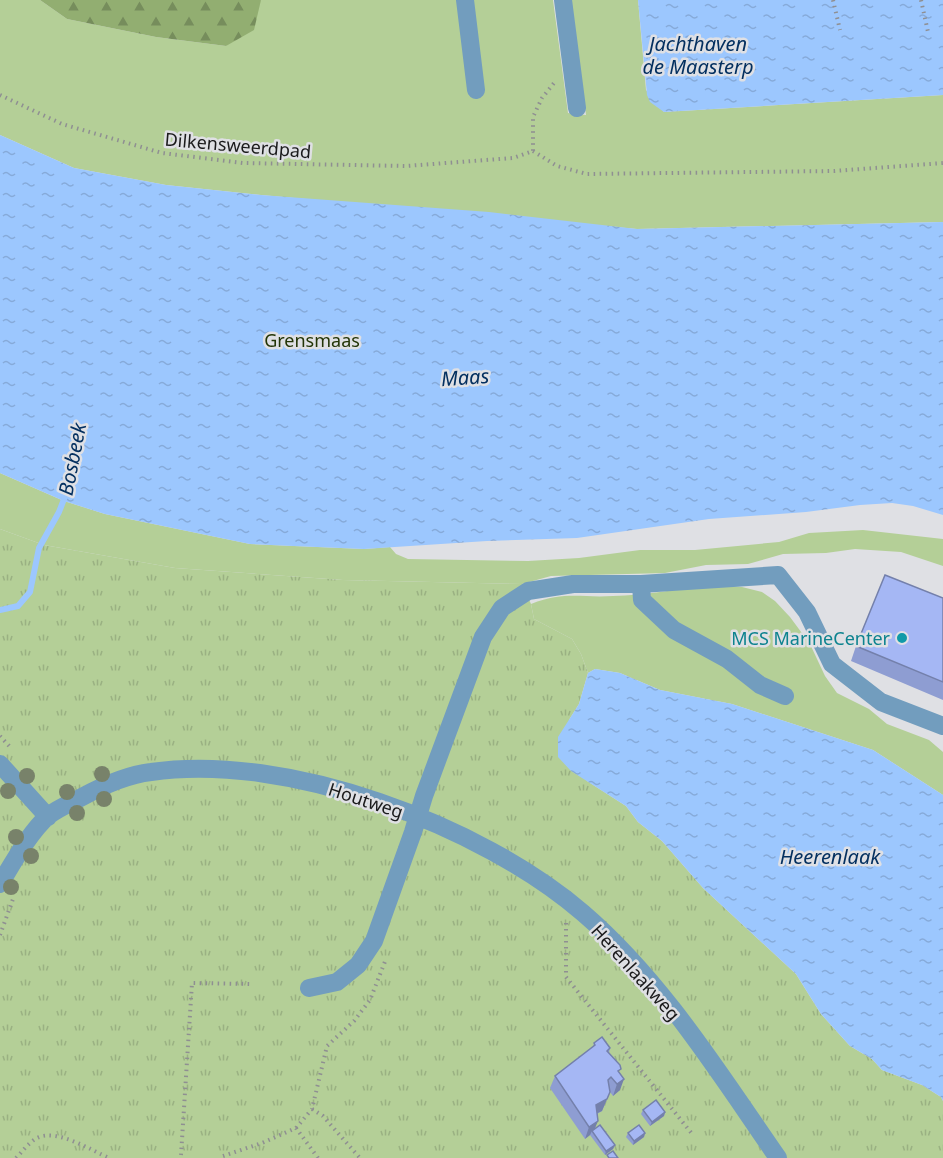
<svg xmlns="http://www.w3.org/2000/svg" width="943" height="1158" font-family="'Noto Sans',sans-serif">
<defs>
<pattern id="forest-firs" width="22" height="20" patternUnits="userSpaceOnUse" patternTransform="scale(1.5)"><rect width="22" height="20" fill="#92ae71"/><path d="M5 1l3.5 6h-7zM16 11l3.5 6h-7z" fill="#768d5c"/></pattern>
<pattern id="park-tufts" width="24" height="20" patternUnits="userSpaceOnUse" patternTransform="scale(1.5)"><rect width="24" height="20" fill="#b4cf97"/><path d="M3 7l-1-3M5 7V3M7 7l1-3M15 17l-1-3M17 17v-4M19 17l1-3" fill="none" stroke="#9ab182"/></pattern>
<pattern id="water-ripples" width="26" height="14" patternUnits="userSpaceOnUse" patternTransform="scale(1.5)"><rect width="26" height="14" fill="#9cc7fe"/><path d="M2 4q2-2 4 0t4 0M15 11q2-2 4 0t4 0" fill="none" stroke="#86aad9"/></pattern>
</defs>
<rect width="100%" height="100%" fill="#dfe0e4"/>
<path fill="#b4cf97" d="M0,0H40L67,19L156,37L226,46L261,0H553L568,113L586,115L571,0H638L646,90L664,112L943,95V222L637,229L261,195L166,185L74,168L0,135Z
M0,473L64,501L105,514L250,544L364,549L390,547L396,554L408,559L528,561L579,558L640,550H695L779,542L809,533L863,530L943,539V566L901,552L855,549L826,553L783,554L748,564L706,565L665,573L551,576L522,584L343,580L175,568L44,545L0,529Z
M711,585L742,587L762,592L775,601L790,617L810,644L825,676L837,693L869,709L887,724L929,740L943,752V795L873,750L732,704L660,690L620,673L595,669L588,673L581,654L572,639L534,619L531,604C565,591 580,598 613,596C646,595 678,589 711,585Z"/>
<path fill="url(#forest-firs)" d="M40,0H261L254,30L226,46L156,37L67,19Z"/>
<path fill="url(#park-tufts)" d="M0,529L44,545L175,568L343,580L522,584L531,604L534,619L572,639L581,654L588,673L579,704L569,720L587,781L626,806L638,822L662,841L703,888L796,974L821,1014L850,1046L872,1059L882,1070L922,1085L941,1097L943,1101V1158H0Z"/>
<path fill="url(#water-ripples)" d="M638,0H943V95L664,112L650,102L647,95Z
M0,135L74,168L166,185L261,195L489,212L637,229L943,222V515L913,506L892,503L860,505L806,512L709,519L577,538L487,541L364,549L293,546L250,544L105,514L64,501L0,473Z
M595,669L620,673L660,690L732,704L873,750L943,795V1101L941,1097L922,1085L882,1070L872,1059L850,1046L821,1014L796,974L703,888L662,841L638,822L626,806L571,771L558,757V737L579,704L588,673Z"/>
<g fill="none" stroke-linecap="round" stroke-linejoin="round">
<path stroke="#9cc7fe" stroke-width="6" d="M0,610L18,606L30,592L39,548L59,512L66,494"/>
<path stroke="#8f8f92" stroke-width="4" stroke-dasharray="1.5 4.5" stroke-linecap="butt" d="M833,0L840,30
M921,0L928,32
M0,95L62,124L162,153L243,163L406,166L513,158L533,151V117L542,98L554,83
M533,151L557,166L587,174L834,171L943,163
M0,736L11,748
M566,923V977L693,1135
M0,935L13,899
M312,1109L323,1116L360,1158
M296,1128L312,1109L327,1046L354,1021L370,1000L386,959
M181,1155L192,983L252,984
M223,1156L262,1143L296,1128L318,1158
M16,1158C22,1152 29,1142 37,1138C56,1128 91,1150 109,1158"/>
<path stroke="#729dbe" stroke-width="18" d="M465,0L476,90
M563,0L577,108
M641,584L642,600L674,630L727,659L760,685L785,696
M0,764L48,817
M0,884C13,863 29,833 48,816C58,808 71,803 82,797C104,785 126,775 151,772C286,752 481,825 583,913C662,981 719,1073 778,1158
M309,988L337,982L358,965L374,941L413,832L424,796L483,637L502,608L528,591L573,584H641L778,575L807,612L832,664L881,702L943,726"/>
</g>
<g fill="#78826a">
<circle cx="102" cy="774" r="8"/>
<circle cx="27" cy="776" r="8"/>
<circle cx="8" cy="791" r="8"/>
<circle cx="67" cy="792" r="8"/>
<circle cx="104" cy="799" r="8"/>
<circle cx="77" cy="813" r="8"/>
<circle cx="16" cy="837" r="8"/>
<circle cx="31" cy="856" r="8"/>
<circle cx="11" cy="887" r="8"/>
</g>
<path fill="#8e9dd2" d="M943,598V700L851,661L856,646Z
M594,1043L610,1048L609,1053L619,1073L620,1090L613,1096L610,1092L602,1111L597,1114L595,1129L615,1145L613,1149L605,1155L590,1135L585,1139L550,1088L555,1076L593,1047Z
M643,1110L665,1112L664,1116L650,1126L641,1114Z
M628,1133H645L644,1137L633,1145L626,1137Z"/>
<path fill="#7480ab" d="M624,1079L620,1090L613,1096L617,1084Z
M610,1092L602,1111L591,1116L596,1105Z
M665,1112L664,1116L650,1126L652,1122Z
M598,1121L593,1133L592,1131L590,1135L585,1139L589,1127Z
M645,1133L644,1137L633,1145L634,1141Z
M615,1145L613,1149L605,1155L606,1151Z"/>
<path fill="#a5b7f4" stroke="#7480ab" stroke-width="1.5" d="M885,575L943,598V682L856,646Z
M602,1037L610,1048L607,1051L620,1065L621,1069L618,1071L624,1079L617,1084L611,1077L608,1080L610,1092L607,1099L596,1105L598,1121L589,1127L555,1076L595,1045L594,1043Z
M656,1100L665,1112L652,1122L643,1110Z
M600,1125L615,1145L606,1151L592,1131Z
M639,1125L645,1133L634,1141L628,1133Z
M613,1151L618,1158H609L607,1155Z"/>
<circle fill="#0f9aa8" stroke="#dfe0e4" stroke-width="2" cx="902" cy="638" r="6"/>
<g text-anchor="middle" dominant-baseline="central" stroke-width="5" stroke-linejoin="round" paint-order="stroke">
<g font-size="18" fill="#1a1a1b" stroke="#dfe0e4">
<text transform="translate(238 145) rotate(5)">Dilkensweerdpad</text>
<text transform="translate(366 800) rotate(18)">Houtweg</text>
<text transform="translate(636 972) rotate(48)">Herenlaakweg</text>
</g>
<g font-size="18" fill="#233507" stroke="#dfe0e4">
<text x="312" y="340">Grensmaas</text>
</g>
<g font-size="18" fill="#0d838f" stroke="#dfe0e4" text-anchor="end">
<text x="890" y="638">MCS MarineCenter</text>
</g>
<g font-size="20" font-style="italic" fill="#043060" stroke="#dfe0e4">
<text x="698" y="43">Jachthaven<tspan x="698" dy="23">de Maasterp</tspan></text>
<text transform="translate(465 377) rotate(-4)">Maas</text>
<text transform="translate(72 459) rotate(-79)">Bosbeek</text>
<text x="830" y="856">Heerenlaak</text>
</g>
</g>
</svg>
